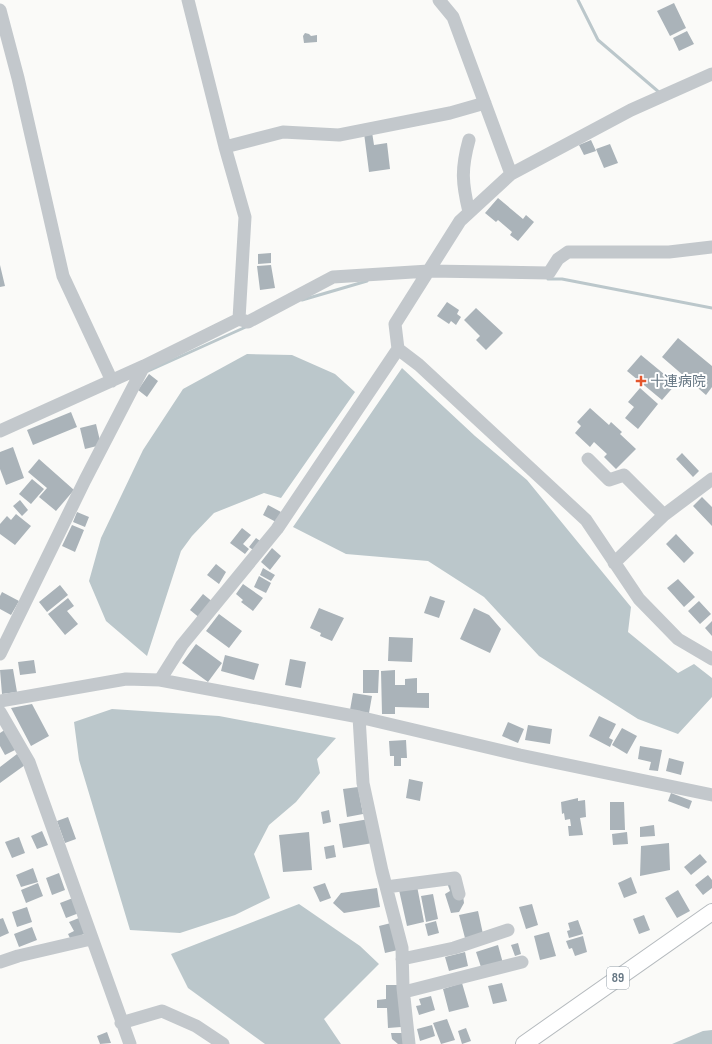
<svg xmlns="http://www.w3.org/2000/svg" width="712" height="1044" font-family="'Sofia Sans Condensed','Noto Sans JP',sans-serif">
<rect width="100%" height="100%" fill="#fafaf8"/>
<path fill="#bbc7cb" d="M247,354L292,355L335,374L355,392L281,498L264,493L214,513L192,536L181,551L147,656L106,621L89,581L101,538L143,450L183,389Z
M402,368L475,436L527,480L631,607L628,632L678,673L694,664L712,678V697L678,734L638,719L539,656L484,597L428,561L346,554L293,527Z
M112,709L219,716L336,738L317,759L320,773L296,802L269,825L254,854L270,898L235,915L180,933L130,930L79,760L74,722Z
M299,904L360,946L379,964L324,1019L341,1044H265L188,988L171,954Z
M712,1030V1044H672L703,1031Z"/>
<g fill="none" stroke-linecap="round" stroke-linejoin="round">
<path stroke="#bbc7cb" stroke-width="3" d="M578,0L598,40L660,93
M548,279H562L712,308
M302,300L367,281
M146,372L248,326"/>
</g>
<path fill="#aab3b9" d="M674,3L686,28L670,36L657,11Z
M687,31L694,44L679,51L673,38Z
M305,33L309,34L311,36L317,35V42L304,43L303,36Z
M372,132L374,145L387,143L390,169L369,172L364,133Z
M591,140L596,151L584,155L579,145Z
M610,144L618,163L604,168L596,149Z
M498,198L523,219L526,215L534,222L518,241L510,235L512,232L498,220L496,222L485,213Z
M271,253V263L258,264V254Z
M0,265L5,286L0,287Z
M271,265L275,288L260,290L257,266Z
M447,302L459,310L457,314L461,317L456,325L451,321L449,324L437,316Z
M476,308L503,333L486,350L476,340L480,336L464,320Z
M678,338L712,366V387L706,395L662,357Z
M641,355L676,384L662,400L627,371Z
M149,374L158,381L147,397L138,390Z
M640,388L658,404L638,429L625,418L634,407L628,402Z
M590,408L609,425L611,422L622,432L620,434L636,449L616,469L604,457L607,454L594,442L590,447L575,433L581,426L577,422Z
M71,412L77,427L33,445L27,430Z
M96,424L101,445L85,449L80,428Z
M13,447L24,478L6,485L0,469V452Z
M682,453L699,471L693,477L676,459Z
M39,459L74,490L56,511L39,497L47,488L28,472Z
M32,479L44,489L31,504L19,494Z
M702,497L712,507V526L693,506Z
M20,500L28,510L22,516L13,506Z
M268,505L281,512L276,522L263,515Z
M77,512L89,517L85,527L73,522Z
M16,514L31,526L15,545L0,534V524L7,516L11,520Z
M72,525L84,530L75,552L62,546Z
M242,528L251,535L243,544L249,549L245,554L230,543Z
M676,534L694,553L684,563L666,544Z
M256,538L263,543L256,552L249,547Z
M272,548L281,556L270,570L261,562Z
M216,564L226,572L219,584L207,575Z
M263,568L275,575L271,581L260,575Z
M259,576L271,583L266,593L254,587Z
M678,579L695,597L684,607L667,588Z
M243,584L263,598L253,611L241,602L243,600L236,594Z
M60,585L68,595L47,612L39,602Z
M2,592L19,601L11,615L0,609V596Z
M203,594L214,603L201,619L190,610Z
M430,596L445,601L439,618L424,613Z
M68,598L74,606L67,611L78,624L65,635L48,614Z
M699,601L711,614L700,624L688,611Z
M319,608L344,618L332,641L320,636L321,633L310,628Z
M474,608L489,615L501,629L490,653L460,639Z
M219,614L242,631L229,648L206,631Z
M712,621V636L705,628Z
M389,637L413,638L412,662L388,661Z
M196,644L222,663L208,682L182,663Z
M225,655L259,664L254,680L221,671Z
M290,659L306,662L301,688L285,685Z
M34,660L36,673L20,675L18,662Z
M13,669L17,692L2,694L0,670Z
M363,670H379L378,693H363Z
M395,670V685H405V679L417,678V693H429V708L395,707V714H382L381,671Z
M353,693L372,696L369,713L350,710Z
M32,704L49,736L31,746L11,708Z
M599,716L616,724L609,738L613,740L610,747L589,736Z
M508,722L524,729L518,743L502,736Z
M528,725L552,729L550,744L525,740Z
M622,728L637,736L627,754L612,745Z
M6,729L17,749L5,755L0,746V733Z
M406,740L407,758H401V766H394V756H390L389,741Z
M640,746L662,750L658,771L649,770L651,762L638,759Z
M17,754L25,765L0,783V767Z
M669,758L684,762L681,775L666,771Z
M409,779L423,782L420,801L406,798Z
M358,787L363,814L347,817L343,789Z
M671,793L692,801L689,809L668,801Z
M578,798V801L585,800L586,817L580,818L583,835L569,836L568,826H571L570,819L565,820L564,813L562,814L561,802Z
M610,802H624L625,830H610Z
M329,810L331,822L323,824L321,812Z
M68,817L76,839L65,843L57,821Z
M369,819L373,843L343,848L339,824Z
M654,825L655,836L640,837V827Z
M42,831L48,845L37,849L31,836Z
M309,832L312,870L283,872L279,835Z
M627,832L628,844L613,845L612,834Z
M19,837L25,853L12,858L5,842Z
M669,843L670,870L640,876L641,846Z
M334,845L336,857L326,859L324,847Z
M700,854L707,862L691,875L684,867Z
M33,868L38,882L21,887L16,875Z
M59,873L65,890L52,895L46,878Z
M708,875L712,880V888L703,895L695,885Z
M631,877L637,893L624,898L618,883Z
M461,881L464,903L459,912L451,913L445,894L450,891L447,883Z
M38,883L43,896L26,903L21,890Z
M325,883L331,898L320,902L313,887Z
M417,886L424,922L407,926L399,890Z
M377,888L380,907L344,913L333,903L341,893Z
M678,890L690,911L677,918L665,898Z
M433,894L438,919L426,922L421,896Z
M73,898L79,913L66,918L60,903Z
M532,904L538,925L526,929L519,907Z
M27,907L32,922L17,927L12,912Z
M478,911L483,934L465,938L459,915Z
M644,915L650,930L639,934L633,919Z
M3,918L9,933L0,937V919Z
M79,918L86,933L71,940L68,934L74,931L69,922Z
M578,920L583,934L569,938L567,931L570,930L568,923Z
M436,921L439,933L428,936L425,924Z
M391,923L398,950L385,953L379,926Z
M32,927L37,940L19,947L14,934Z
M549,932L556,956L540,960L534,936Z
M583,936L587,952L575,956L572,948L569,949L566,941Z
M518,943L521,954L515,956L511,945Z
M498,945L504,967L483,973L476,952Z
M465,952L468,966L449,971L445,957Z
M462,983L469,1007L449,1012L443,989Z
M502,983L507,1001L493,1004L488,986Z
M386,985H399L401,1027L388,1028L387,1008H377V1000L386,999Z
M431,996L435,1010L419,1015L416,1006L421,1005L419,999Z
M447,1019L455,1040L441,1044L433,1023Z
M432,1025L435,1036L420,1041L417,1029Z
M466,1028L471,1041L462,1044L458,1031Z
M107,1032L111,1043L100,1044L97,1036Z
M391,1033H404L406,1044H398L392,1039Z"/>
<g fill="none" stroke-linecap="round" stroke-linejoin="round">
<defs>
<path id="major" d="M524,1044L712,912"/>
</defs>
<use href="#major" stroke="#b5babe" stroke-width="18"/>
<path stroke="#c3c8cc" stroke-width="13" d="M188,0L225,147L245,217L239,319
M439,0L453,17L511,174
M0,10L18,78L63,276L112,381
M469,140C461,169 462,183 469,212
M225,147L283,132L339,135L450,113L485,103
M398,349L419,365L586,520L639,599L678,639L712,659
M0,431L144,366L239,319L248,322L333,277L429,271L549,273L558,259L568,252H669L712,247
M588,459L609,480L624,475L664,515
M614,563L664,515L712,479
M0,654L85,480L144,366
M160,680L182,645L277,529L398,349L395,324L460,221L511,174L631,110L712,74
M0,701L126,679L160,680L359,717L520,755L712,795
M0,712L29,762L130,1044
M359,717L363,783L382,871L402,948L403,988L409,1044
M386,887L455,878L459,894
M402,959L454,948L508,930
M0,962L18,956L91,939
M404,992L522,962
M121,1023L162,1011L196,1026L223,1044"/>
<use href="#major" stroke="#fff" stroke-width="16"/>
</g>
<path fill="#e4572e" stroke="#fff" stroke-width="1.5" d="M639 375h4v4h4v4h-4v4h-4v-4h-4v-4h4z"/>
<g text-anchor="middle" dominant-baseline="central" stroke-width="4" stroke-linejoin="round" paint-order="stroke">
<rect fill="#fff" stroke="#939fa8" stroke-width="1" x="607" y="967" width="22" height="22" rx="3"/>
<g font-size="13" font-weight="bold" fill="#657683">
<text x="618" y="978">89</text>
</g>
<g font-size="14" fill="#657683" stroke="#fff" text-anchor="start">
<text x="650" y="381">十連病院</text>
</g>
</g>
</svg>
